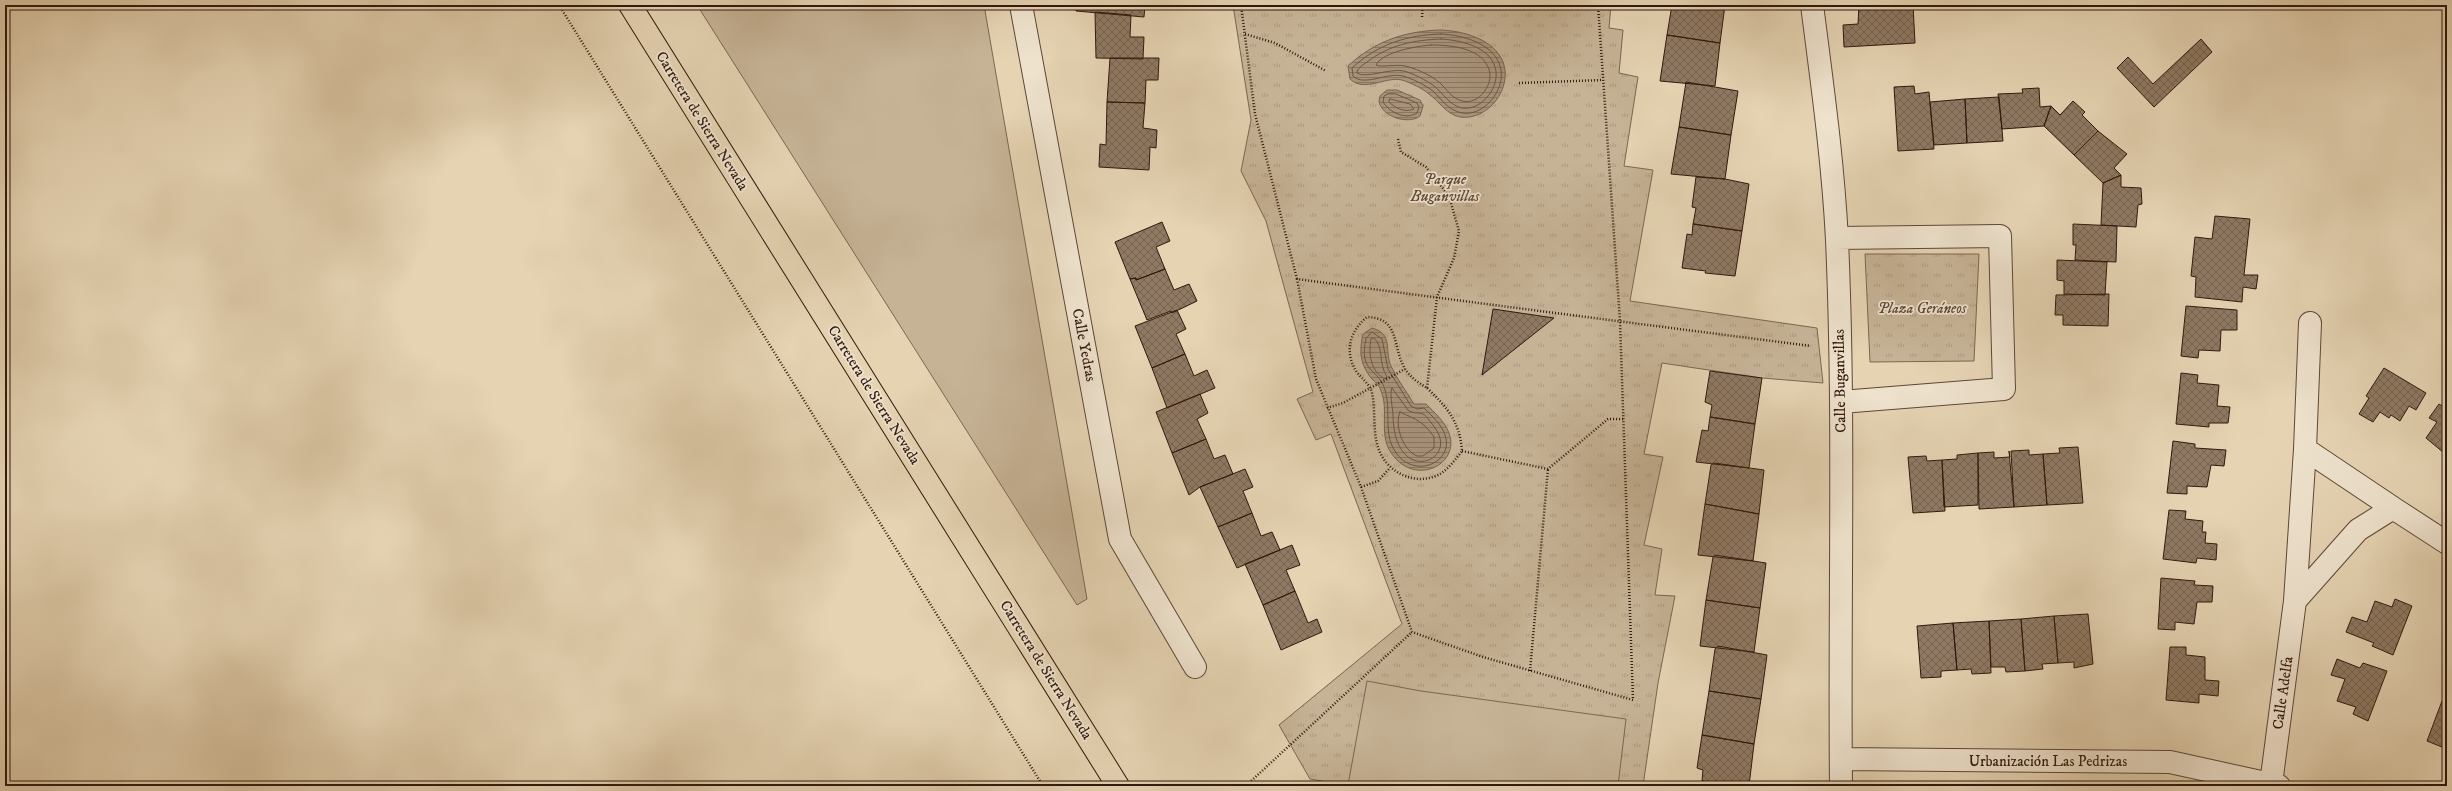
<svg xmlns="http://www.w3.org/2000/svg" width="2452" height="791" font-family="'IM FELL DW Pica',serif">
<defs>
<pattern id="park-tufts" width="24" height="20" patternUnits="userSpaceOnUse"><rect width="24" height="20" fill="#c6b396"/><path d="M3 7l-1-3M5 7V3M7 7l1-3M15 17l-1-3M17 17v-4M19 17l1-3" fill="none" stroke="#ab9980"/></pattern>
<pattern id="water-rules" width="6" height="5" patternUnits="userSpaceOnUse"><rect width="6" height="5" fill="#a8937a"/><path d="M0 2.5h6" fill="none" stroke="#897762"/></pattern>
<pattern id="building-cross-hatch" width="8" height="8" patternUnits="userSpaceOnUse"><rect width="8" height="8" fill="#8f7963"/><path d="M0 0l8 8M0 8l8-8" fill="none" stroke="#756250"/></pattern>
</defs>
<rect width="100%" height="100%" fill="#e5d3b2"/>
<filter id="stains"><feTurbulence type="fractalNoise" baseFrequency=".005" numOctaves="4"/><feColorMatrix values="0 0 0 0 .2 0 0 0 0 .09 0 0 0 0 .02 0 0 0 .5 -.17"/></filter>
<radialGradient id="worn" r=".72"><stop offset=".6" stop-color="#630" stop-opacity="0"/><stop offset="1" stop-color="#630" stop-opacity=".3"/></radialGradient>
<path fill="url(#park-tufts)" stroke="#7c6652" d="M1233,5H1611L1609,28L1623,30L1619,73L1638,77L1624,166L1653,170L1630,301L1817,328L1823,383L1762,378L1662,363L1644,454L1663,457L1644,545L1662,549L1655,595L1675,596L1658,683L1643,786H1351L1310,779L1279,725L1402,624L1331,434L1316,440L1297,399L1313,392L1266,221L1241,171L1251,120Z
M1865,254H1979L1974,361L1870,362Z"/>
<path fill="#c6b396" stroke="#7c6652" d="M697,5H984L1087,599L1077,605Z
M1367,681L1421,691L1626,719L1618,786L1348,785Z"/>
<path fill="url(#water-rules)" stroke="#78624f" d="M1441,30C1463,31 1494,39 1503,62C1513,88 1488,121 1460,117C1446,114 1440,102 1429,94C1422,88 1411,83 1402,80C1385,76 1365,93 1350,79L1348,66C1375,41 1405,31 1441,30Z
M1387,90H1397L1420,100L1423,106L1420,116C1409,125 1381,117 1379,101L1380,96Z
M1372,328C1394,334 1384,351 1391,366C1397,379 1406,391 1414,404H1426C1434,412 1445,422 1449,433C1461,466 1412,488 1390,451C1379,433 1389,409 1381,391C1380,386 1375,382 1372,379C1360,365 1359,351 1363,334Z"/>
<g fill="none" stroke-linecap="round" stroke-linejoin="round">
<path stroke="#6c5644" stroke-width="1" d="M1441,34C1461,35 1490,42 1499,63C1509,85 1486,117 1462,113C1448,110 1442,100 1433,91C1425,85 1413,79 1403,76C1387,72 1364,87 1353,76L1352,68C1378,44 1407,35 1441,34Z
M1441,39C1459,40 1489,46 1495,67C1501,85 1483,111 1462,108C1449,105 1444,94 1434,86C1426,80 1414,74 1404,71C1390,68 1365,79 1357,73C1357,68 1363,65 1367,62C1389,45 1414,40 1441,39Z
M1431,45C1449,45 1479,47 1488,67C1496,82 1479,106 1462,101C1451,98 1447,89 1439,82C1430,75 1419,70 1409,67C1399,63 1382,68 1376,65C1382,52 1417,46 1431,45Z
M1396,94L1417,103L1419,107L1417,113C1406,120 1390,113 1383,102L1384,96L1388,94Z
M1390,99L1410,104L1414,109C1405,113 1395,108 1389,102Z
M1372,332L1382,339L1388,369L1411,406L1417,409L1424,408C1432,416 1442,425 1445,435C1455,463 1411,482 1393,448C1384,431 1391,408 1385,390C1379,368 1358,373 1366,339Z
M1374,338C1384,346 1378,363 1387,377L1385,379C1371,372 1368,354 1371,339Z
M1392,388L1408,410C1413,414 1418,412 1423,414C1427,416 1432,424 1435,428C1460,461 1394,488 1393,415C1393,409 1389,393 1392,388Z
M1400,412C1417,420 1423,421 1434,437V448L1423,456H1417C1403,450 1394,426 1400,412Z"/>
</g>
<path fill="url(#building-cross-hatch)" stroke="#31180e" d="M1076,5H1145L1144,17L1076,11Z
M1672,5H1725L1720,43L1667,35Z
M1859,5H1913L1915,43L1844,47L1843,25L1858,24Z
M1095,12L1131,15L1130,37H1144L1143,59L1096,58Z
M1667,35L1720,43L1715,86L1660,81Z
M2201,39L2212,52L2154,107L2117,68L2128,57L2153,84Z
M1110,58H1159L1158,80H1146L1145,103L1107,102Z
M1686,82L1738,91L1731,135L1679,127Z
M1914,86L1915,94L1929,92L1934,149L1898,151L1894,87Z
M2039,88L2040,107L2051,106L2044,126L2002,129L1998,94L2023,93L2022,89Z
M1999,97L2003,141L1967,143L1965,99Z
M1965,99L1967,143L1934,145L1930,102Z
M2073,101L2085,112L2082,115L2098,131L2074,155L2044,126L2051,106L2060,115Z
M1107,102L1145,103L1143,128L1157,130L1156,148L1150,147L1149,170L1099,167L1100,144L1106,145Z
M1679,127L1731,135L1725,179L1671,174Z
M2098,131L2127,154L2114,168L2121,175L2103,183L2074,155Z
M2121,175V187L2141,188L2142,204L2138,205L2136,227L2101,225L2103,183Z
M1696,177L1725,179L1749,184L1742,231L1693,224L1696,208L1692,207Z
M2215,216L2250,219L2244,275H2258L2256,289L2243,287L2242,302L2195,297L2196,277L2191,276L2195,237L2212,239Z
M1162,222L1170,241L1156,247L1165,269L1136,280V278L1130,279L1115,242Z
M1693,224L1742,231L1735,276L1705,273L1706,271L1682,268L1687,234L1692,235Z
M2073,224L2117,226L2116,262L2075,260L2076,245H2073Z
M2057,260L2107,262L2105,295L2064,294V281L2057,280Z
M1165,269L1174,290L1189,284L1197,301L1172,313L1171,311L1147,320L1130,279L1136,278V280Z
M2109,294L2108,326L2063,325V315H2055L2056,295Z
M2186,306L2237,310V330H2221L2220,351L2199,350L2198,358L2181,356Z
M1493,309L1554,318L1482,375Z
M1177,310L1186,329L1176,334L1185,354L1152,368L1135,326Z
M1185,354L1194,376L1207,370L1215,388L1167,408L1152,368Z
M2384,368L2426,393L2416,410L2409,406L2400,421L2391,415L2389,418L2380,412L2373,422L2359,414L2369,398L2366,396Z
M1710,371L1762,378L1755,424L1710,417L1712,405L1705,402Z
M2181,373L2198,375L2197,383L2219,385L2217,406L2230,407L2228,423H2209V427L2176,424Z
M1200,394L1208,413L1197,419L1206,439L1172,453L1156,412Z
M2439,404L2447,409V449L2444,453L2426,438L2437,422L2429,418Z
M1710,417L1755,424L1749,468L1696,462L1702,430L1708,431Z
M1206,439L1214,459L1225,455L1233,474L1200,487L1189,495L1172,453Z
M2173,441L2195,444V448L2226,450L2224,466L2211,465L2207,487L2187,486V494L2167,493Z
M2078,447L2083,503L2047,505L2043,454L2060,453L2059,448Z
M2029,450V455L2043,454L2047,505L2014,507L2011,451Z
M2009,451L2014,507L1979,509L1978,453L1994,452V458L2010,457Z
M1978,453V505L1944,507L1942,460L1957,459V455Z
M1926,456L1927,461L1942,460L1945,511L1913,513L1908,457Z
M1714,463L1764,470L1759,514L1705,504L1711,465Z
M1245,469L1253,487L1243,491L1252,513L1218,527L1200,487Z
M1705,504L1759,514L1753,561L1698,555Z
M2169,510L2186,511L2185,519L2203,521L2202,532H2206L2205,543L2217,544L2216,560L2197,558L2196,563L2163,559Z
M1252,513L1261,536L1272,532L1280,550L1237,568L1218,527Z
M1292,545L1300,565L1286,570L1295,591L1263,605L1245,564Z
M1715,555L1766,563L1760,608L1706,600L1713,557Z
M2161,578L2195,581L2194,585L2213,586L2212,602H2197L2194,624L2175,622V630L2158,629Z
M1295,591L1308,623L1317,619L1322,632L1281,650L1263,605Z
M2395,599L2412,606L2393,655L2372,646L2374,643L2346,632L2352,617L2367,622L2375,601L2392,607Z
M1706,600L1760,608L1754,652L1700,646Z
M2088,614L2093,664L2074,668V662L2058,663L2054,616Z
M2054,616L2058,663L2042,664L2043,669L2025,671L2021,619Z
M2021,619L2025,671L2006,672L2005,667H1991L1989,621Z
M1989,621L1991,673L1972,674L1971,669L1957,670L1953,623Z
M1953,623L1957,670L1941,671V677L1921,678L1917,626Z
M1718,646L1767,655L1761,699L1709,691L1715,649Z
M2170,647H2186V655L2205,657V680L2219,681L2218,696L2199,694V703L2166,700Z
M2337,659L2360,668L2363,663L2387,671L2368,721L2353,714L2356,707L2337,701L2345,679L2331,675Z
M1709,691L1761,699L1754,744L1702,735Z
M2445,693L2447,694V741L2445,740L2442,747L2427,741Z
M1702,735L1754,744L1749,786L1702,781L1703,770L1697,768Z
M1702,781L1735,786H1701Z"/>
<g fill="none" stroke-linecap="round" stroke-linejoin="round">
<defs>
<path id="minor" d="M1021,5L1120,539L1195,667
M1812,5C1822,83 1833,161 1837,240C1845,421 1839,604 1841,786
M1837,238L2000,236L2004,389L1841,402
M2305,449L2310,323
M2393,508L2447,543
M1841,759L2170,762L2279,786
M2271,784L2295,601L2305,449L2393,508L2358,530L2295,601"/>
<path id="major" d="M630,5L1118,786"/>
</defs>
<use href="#minor" stroke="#5e4737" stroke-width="24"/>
<use href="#major" stroke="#31180e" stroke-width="24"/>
<path stroke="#31180e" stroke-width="2.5" stroke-dasharray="1 2" stroke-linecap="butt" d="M559,5L1043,786
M1241,5L1255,114L1297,279
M1598,5L1620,321L1633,700L1483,657L1412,632L1361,487L1316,379L1297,279C1469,302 1640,324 1811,346
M1422,17L1423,5
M1245,34L1275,43L1326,71
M1519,83L1603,80
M1398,139L1401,152L1426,167L1449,196L1459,231L1454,258L1437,297L1427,388C1419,383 1409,377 1404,367C1392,345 1400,318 1367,317C1350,331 1344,351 1356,371C1361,378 1370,384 1372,393C1376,411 1372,432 1379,450C1387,471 1411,484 1433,477C1445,474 1455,460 1462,451C1460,422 1447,407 1427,388
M1327,408L1343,403L1405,369
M1462,451L1548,469L1608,419H1624
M1361,487L1378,481L1390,468
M1530,671L1548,469
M1249,783L1412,632"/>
<use href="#minor" stroke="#eee2cd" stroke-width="22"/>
<use href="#major" stroke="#e5d3b2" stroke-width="22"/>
</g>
<g text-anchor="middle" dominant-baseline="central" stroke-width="3.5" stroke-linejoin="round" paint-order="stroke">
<g font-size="15" fill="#31180e" stroke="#eee2cd">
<text transform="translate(702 121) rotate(58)">Carretera de Sierra Nevada</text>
<text transform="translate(1084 345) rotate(79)">Calle Yedras</text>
<text transform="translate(1840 381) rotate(-91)">Calle Buganvillas</text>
<text transform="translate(874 395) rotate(58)">Carretera de Sierra Nevada</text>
<text transform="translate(1046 670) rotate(58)">Carretera de Sierra Nevada</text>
<text transform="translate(2283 693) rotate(-82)">Calle Adelfa</text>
<text x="2048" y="761">Urbanización Las Pedrizas</text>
</g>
<g font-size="15" font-style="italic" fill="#5e4637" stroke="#eee2cd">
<text x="1445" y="179">Parque<tspan x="1445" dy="17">Buganvillas</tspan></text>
<text x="1922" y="308">Plaza Geráneos</text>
</g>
</g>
<rect width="2452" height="791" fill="none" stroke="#e5d3b2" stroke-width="20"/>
<rect x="6" y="6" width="2440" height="779" fill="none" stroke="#31180e" stroke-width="2"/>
<rect x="10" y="10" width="2432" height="771" fill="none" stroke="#31180e"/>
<rect width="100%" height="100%" filter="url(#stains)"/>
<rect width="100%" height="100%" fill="url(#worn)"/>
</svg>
